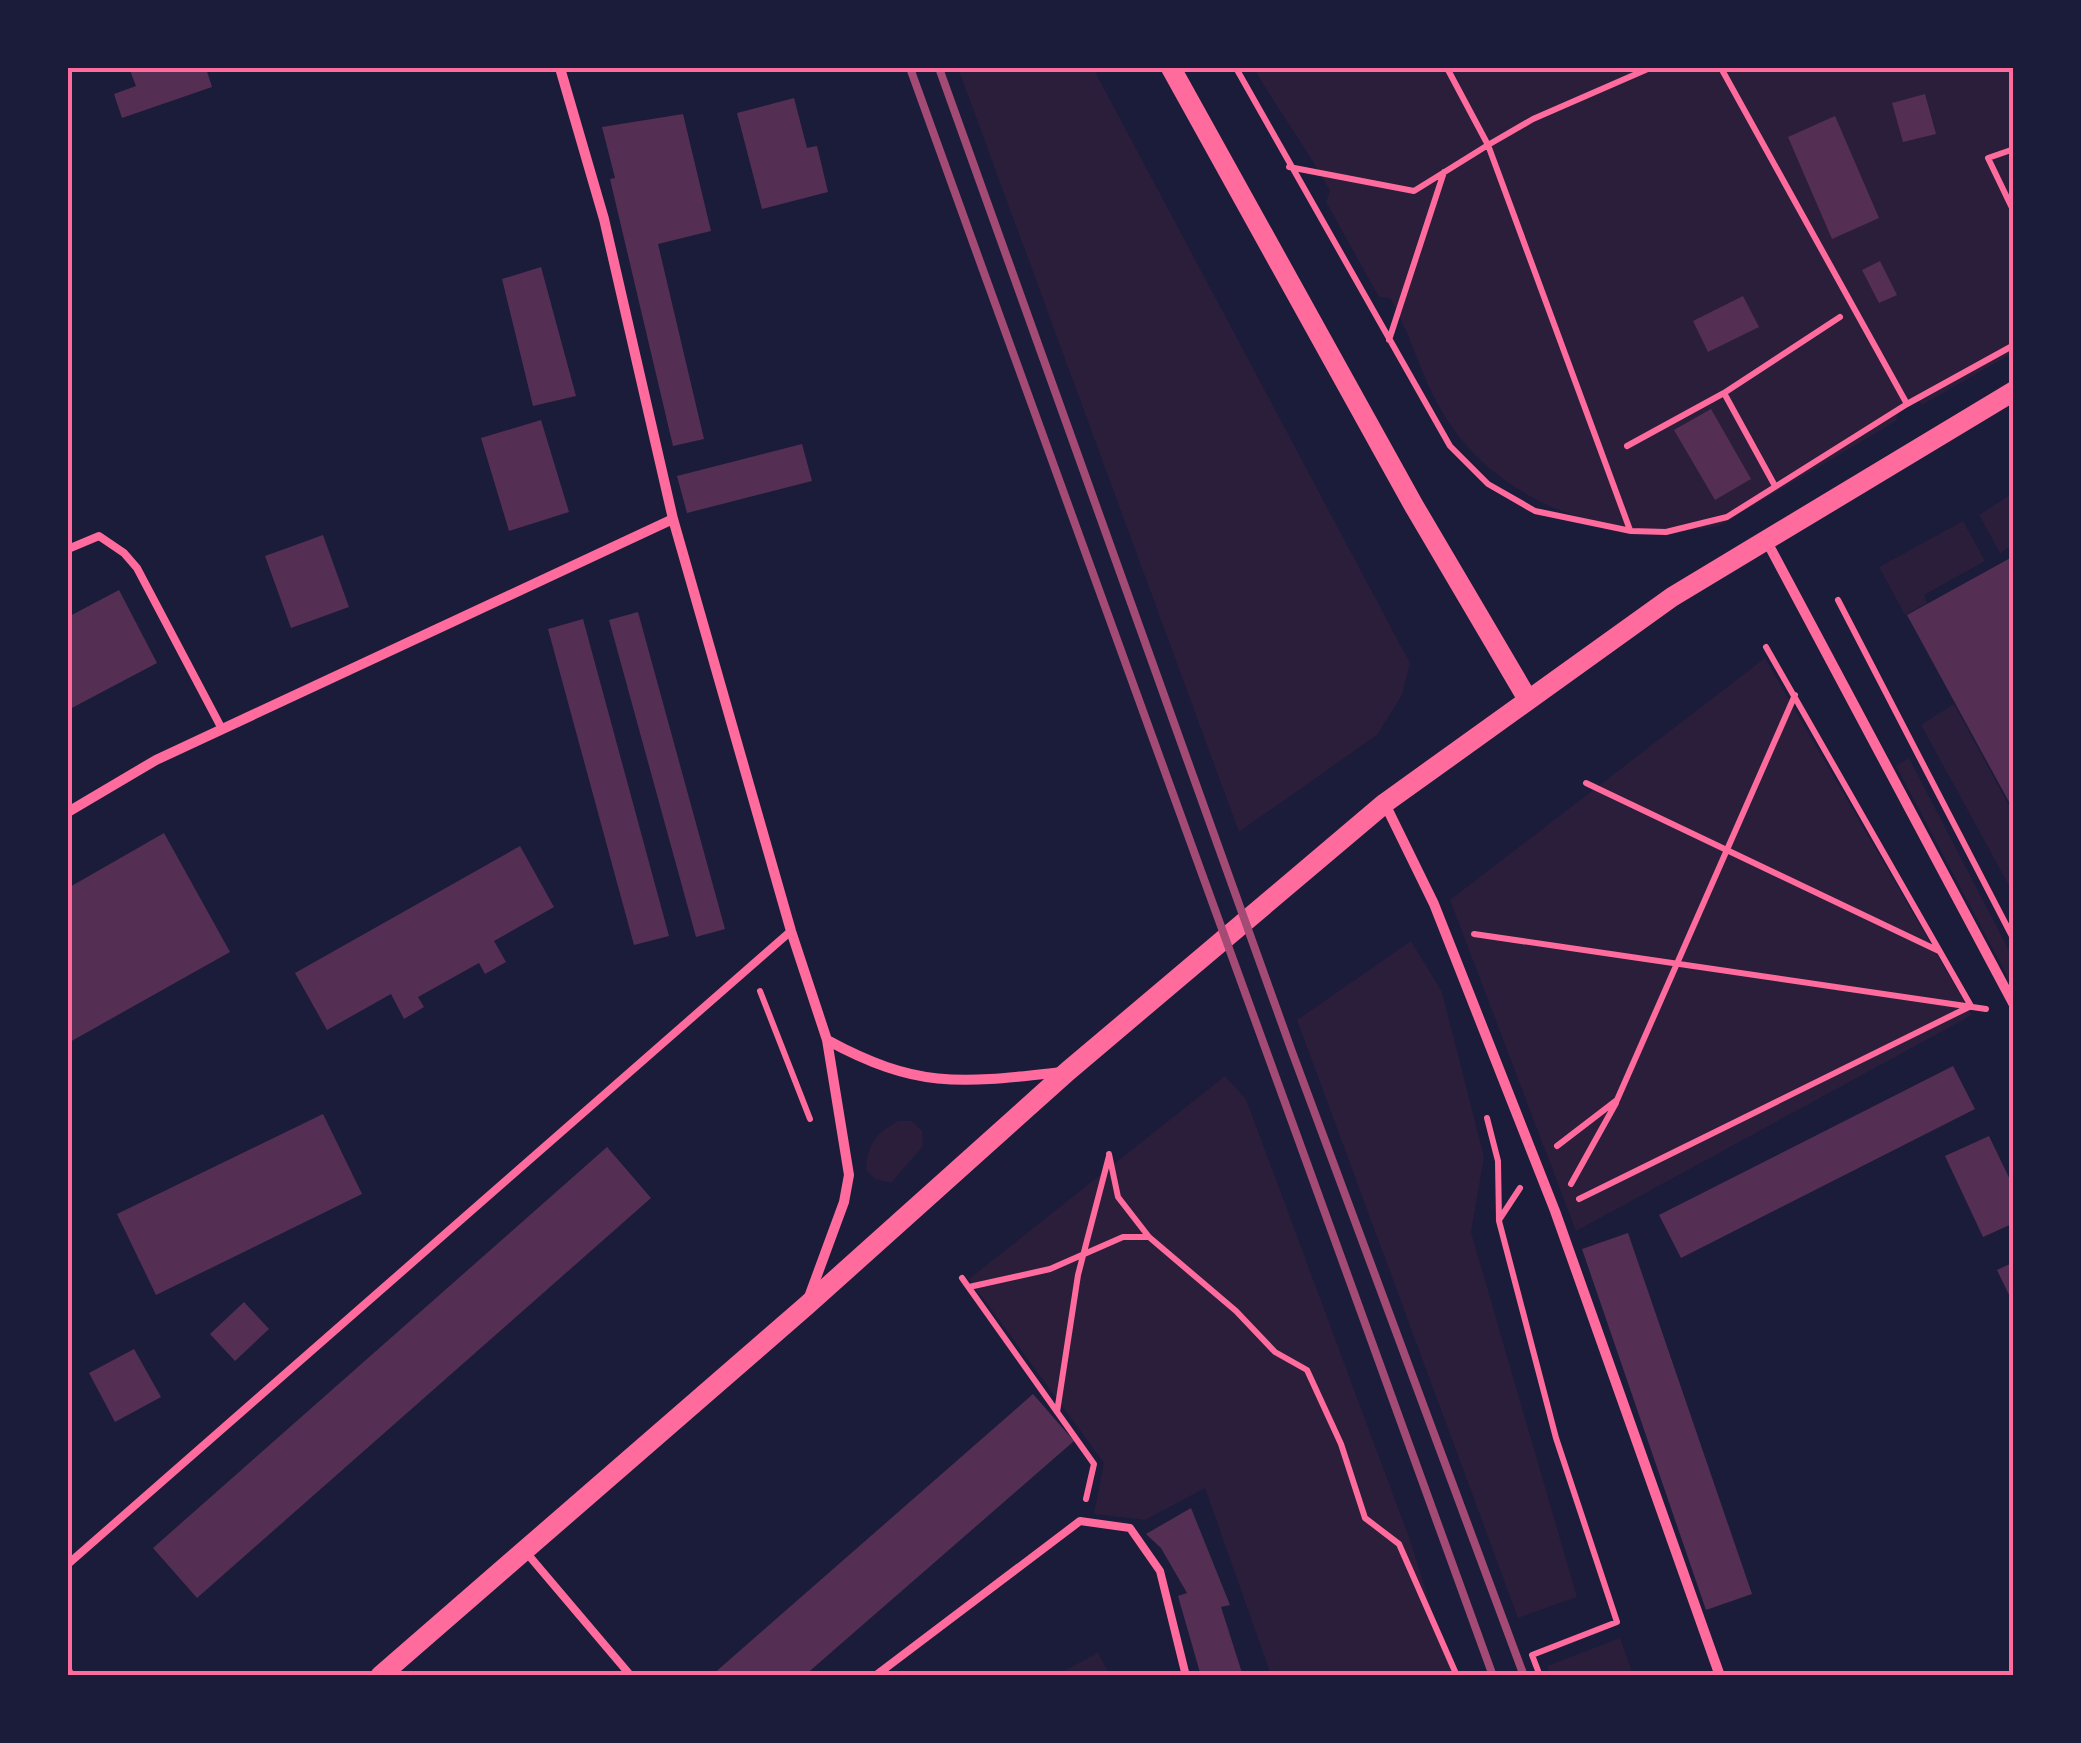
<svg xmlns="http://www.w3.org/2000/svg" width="2081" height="1743" font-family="Overpass,sans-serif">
<rect width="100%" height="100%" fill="#1b1b3a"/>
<path fill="#2a1e3b" d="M958,68H1093L1410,663L1402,695L1377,735L1239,832Z
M1254,68H2013V353L1922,405L1918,400L1898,413L1896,421L1719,526C1616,544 1500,507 1444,415C1421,377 1412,337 1390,298L1379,297L1326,202L1330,191C1307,148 1278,111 1254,68Z
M2013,493V545L2000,553L1979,515Z
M1963,521L1985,561L1924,595L1927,603L1905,615L1879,567Z
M1765,658L1972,1015L1576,1231L1450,900Z
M1954,704L2013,813V893L1921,725Z
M1909,758L2013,958V987L1896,766Z
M1411,941L1442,992L1484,1157L1471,1232L1577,1597L1518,1618L1297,1020Z
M1225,1076L1246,1099L1410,1540L1452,1675H1271L1205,1488L1145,1520L1094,1514L1104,1463L969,1279Z
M898,1121H912L922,1131L923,1146L891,1183L875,1179L866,1170C868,1143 875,1134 898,1121Z
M1620,1638L1633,1675H1551L1547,1666Z
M1098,1653L1110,1675H1056Z"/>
<path fill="#542f53" d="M129,68H206L212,87L122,118L114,94L136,86Z
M1925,94L1936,134L1903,142L1892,103Z
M794,98L807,148L817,146L828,192L762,209L737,113Z
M683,114L711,231L658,244L704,439L673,446L610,179L615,178L602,127Z
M1835,116L1879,218L1832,239L1788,137Z
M1880,261L1897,295L1879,303L1862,270Z
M541,267L576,396L533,406L502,279Z
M1743,296L1759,327L1708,352L1693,321Z
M1711,409L1751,479L1715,500L1674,430Z
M541,420L569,512L509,531L481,438Z
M802,444L812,481L687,513L677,476Z
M323,535L349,607L291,628L265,556Z
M2014,556V811L1907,615Z
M119,590L157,663L68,710V617Z
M638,612L725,929L696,937L609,620Z
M583,619L669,936L634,945L548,629Z
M164,833L230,952L68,1043V888Z
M520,846L554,907L494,941L506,962L485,974L479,963L418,997L424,1007L404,1019L391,994L327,1030L295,973Z
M1953,1066L1975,1109L1681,1258L1659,1215Z
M323,1114L362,1194L156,1295L117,1214Z
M1989,1136L2014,1188V1223L1983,1237L1945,1156Z
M607,1147L651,1198L197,1598L153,1548Z
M1628,1233L1752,1594L1706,1610L1582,1249Z
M2014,1262V1305L1997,1270Z
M244,1302L269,1329L235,1361L210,1334Z
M134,1349L161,1397L115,1422L89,1373Z
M1033,1394L1074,1441L804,1676H711Z
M1191,1508L1230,1605L1221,1607L1243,1676H1201L1178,1596L1187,1593L1161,1548L1146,1534Z"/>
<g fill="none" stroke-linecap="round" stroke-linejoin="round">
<path stroke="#ff6b9d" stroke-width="6" d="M1236,68L1450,446L1488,484L1535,511L1631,531L1666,532L1727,517L1907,404L2014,345
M1721,68L1907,404
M2014,149L1988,158L2014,212
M1289,167L1414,191L1488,145L1447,68
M1389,340L1444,172
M1724,393L1775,486
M1627,446L1724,393L1840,317
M1630,530L1488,145L1533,119L1650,68
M1838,600L2014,940
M1586,783L1939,951
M1474,934L1986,1009
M760,991L810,1119
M1487,1118L1498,1161L1499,1221L1556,1438L1617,1622L1532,1655L1540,1676
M1557,1146L1617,1100L1795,695
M1109,1154L1118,1197L1149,1237L1236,1311L1275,1352L1307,1370L1341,1444L1365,1518L1399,1544L1457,1676
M1571,1184L1616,1103
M1579,1199L1971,1006L1766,647
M1499,1220L1520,1188
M962,1278L1094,1464L1086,1499
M969,1287L1050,1269L1123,1237H1149
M1057,1412L1078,1275L1109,1156"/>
<path stroke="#ff6b9d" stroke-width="8" d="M68,549L99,536L124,553L137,568L222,729
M525,1551L631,1676
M68,1564L791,931
M875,1676L1080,1521L1130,1528L1160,1571L1186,1676"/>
<path stroke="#ff6b9d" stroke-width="10" d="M560,68L604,219L673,519L791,931L827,1040L849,1175L844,1202L809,1297
M1765,538L2014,1005
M1385,804L1434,904L1555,1211L1720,1676
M68,812L156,760L673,519
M827,1040C919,1090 962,1083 1062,1072
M68,1672L69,1676"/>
<path stroke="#ff6b9d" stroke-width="20" d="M1171,68L1414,506L1527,698
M380,1676L806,1306L1068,1071L1385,803L1672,597L2014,391"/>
<path stroke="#a44b75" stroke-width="8" d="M910,68C1104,604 1295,1141 1493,1676
M939,68L1291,1049L1524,1676"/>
</g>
<rect width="2081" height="1743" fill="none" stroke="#1b1b3a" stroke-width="140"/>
<rect x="70" y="70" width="1941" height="1603" fill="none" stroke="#ff6b9d" stroke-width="4"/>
</svg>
